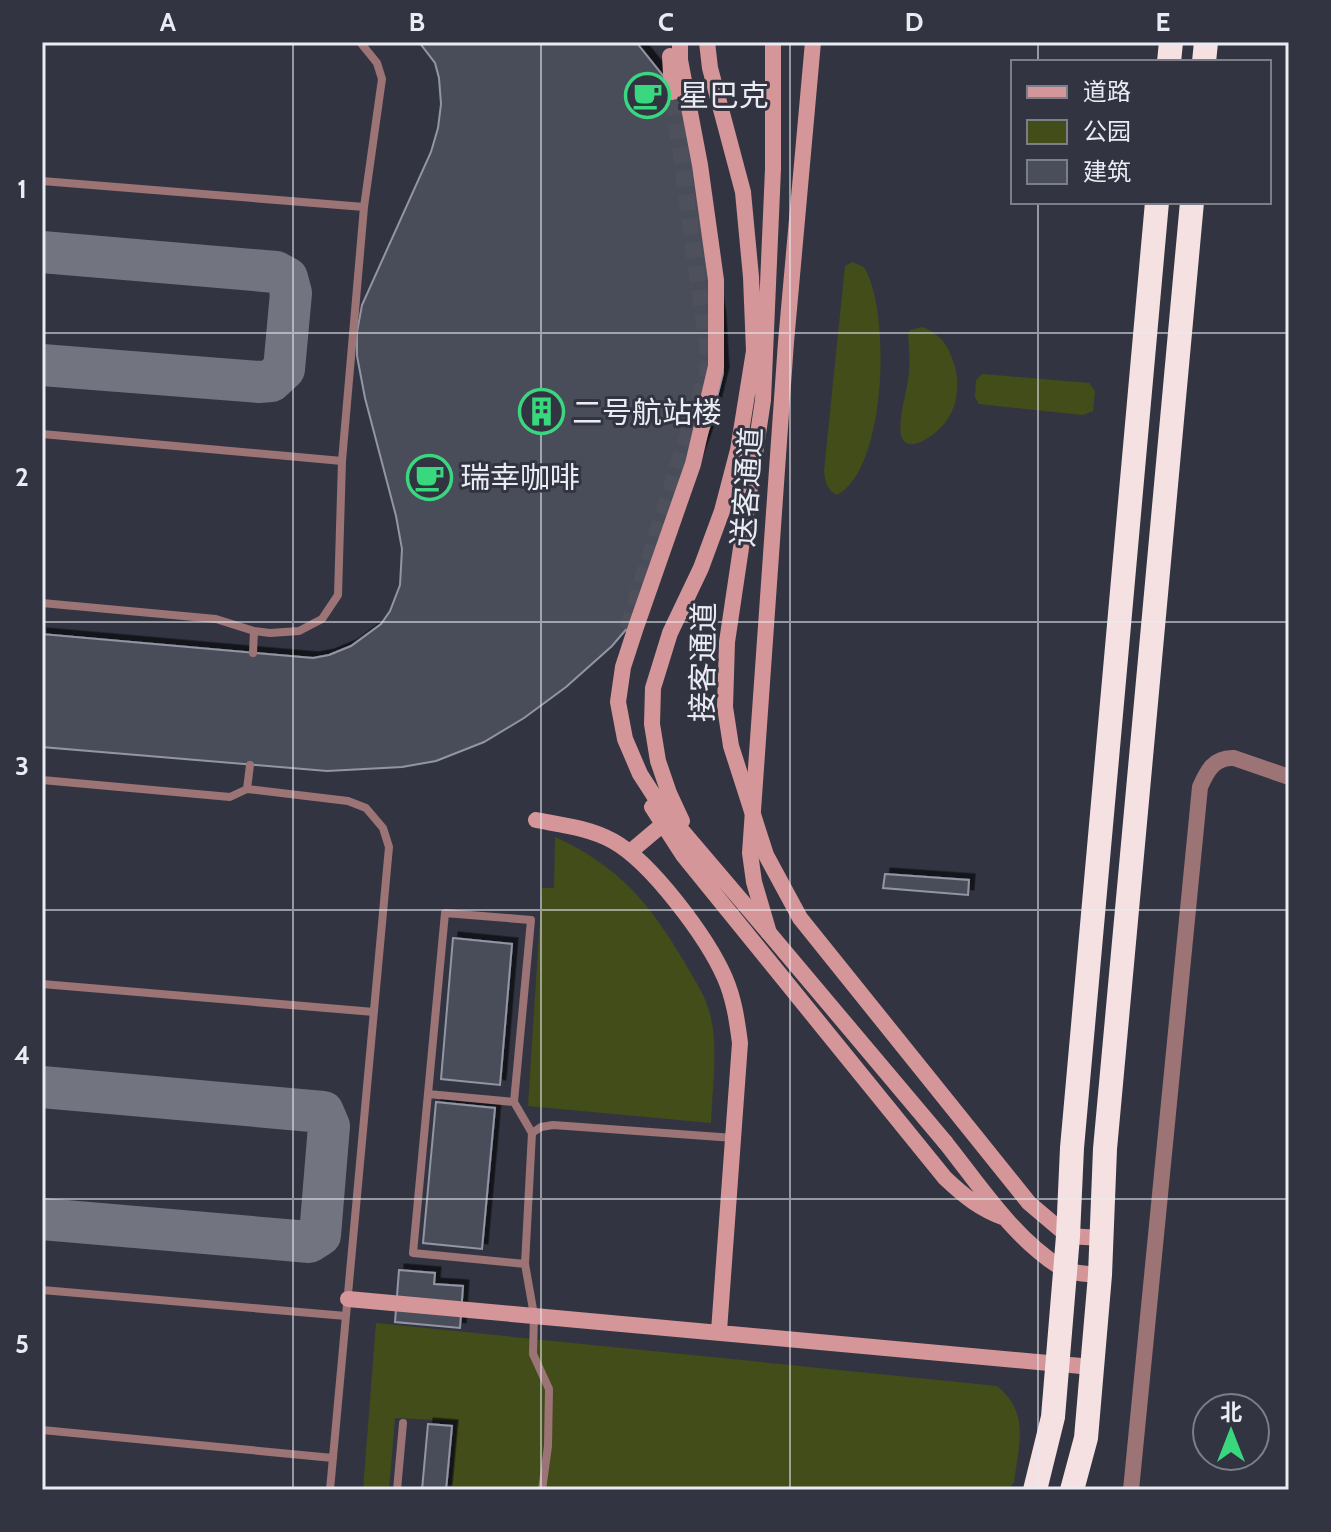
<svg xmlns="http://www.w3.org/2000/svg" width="1331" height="1532" font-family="Cabin,'Noto Sans SC',sans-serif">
<defs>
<filter id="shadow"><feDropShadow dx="5.5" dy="-5.5" stdDeviation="0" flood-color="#0009"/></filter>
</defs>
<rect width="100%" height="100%" fill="#323541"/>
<path fill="#434d19" d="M852,262L864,267C891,310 887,470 837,495C827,490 825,482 824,471L845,266Z
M922,327C936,332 946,341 951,356C957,369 959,383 956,398C955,405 951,414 947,420C941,430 911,456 902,438C896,426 908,388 909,372C910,360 909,347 908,335L910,330Z
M982,374L1089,383L1095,391L1093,411L1083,415L979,404L975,397L976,380Z
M555,837C619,866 650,904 685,963C695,981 707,998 711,1018C718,1049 712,1092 711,1123L528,1106L542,888H554Z
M376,1323L997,1386C1030,1413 1019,1444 1014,1482L1008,1490H451L457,1421L395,1418L389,1490H363Z"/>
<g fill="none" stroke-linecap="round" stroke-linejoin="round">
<path stroke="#72747f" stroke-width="42" d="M42,252L276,272L287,278L291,293L284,369L271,381L259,382L42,365
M42,1087L323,1112L329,1126L320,1235L309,1242L42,1219"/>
</g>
<path fill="#4a4d5a" stroke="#9295a4" stroke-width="2" filter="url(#shadow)" d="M419,42H636L664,77L681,107L693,137L720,319L723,373L710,425L641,612L612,646L566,687L524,718L484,742L436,761L402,767L327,771L42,747V634L313,658L329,655L351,646L381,624L390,611L400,585L402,549L396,516L365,398L357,356V332L362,305L431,152L438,128L441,104L439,78L435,63Z
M885,874L969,880L968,895L883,888Z
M453,938L512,944L500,1085L441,1079Z
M436,1102L495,1108L482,1249L423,1243Z
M399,1270L435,1273L434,1284L463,1286L460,1328L395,1322Z
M428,1424L452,1426L446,1490H422Z"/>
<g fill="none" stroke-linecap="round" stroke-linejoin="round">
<path stroke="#4e505c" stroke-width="16" stroke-dasharray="16 8" stroke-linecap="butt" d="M627,629L707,372L708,355L672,92"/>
<path stroke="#9c7476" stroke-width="8" d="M42,181L364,207
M42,434L342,461
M42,603L216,619L254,631L270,633L299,631L322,619L338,595L342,461L364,207L382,79L377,63L360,42
M253,653L254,631
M42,780L230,797L247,789L348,801L366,808L383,828L389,847L330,1490
M247,789L250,765
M42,984L374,1012
M428,1094L514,1102
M525,1264L413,1253L445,913L531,920L514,1102L532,1133
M42,1290L346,1316
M42,1430L333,1458
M397,1490L403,1423
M542,1490L548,1446L549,1389L533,1354L534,1315L525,1264L532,1133L541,1127L553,1125L734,1138"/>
<path stroke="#9c7476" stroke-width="16" d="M1131,1490L1200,787C1207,771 1214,757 1234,758L1289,777"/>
<path stroke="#d5969a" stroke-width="16" d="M680,42V60L700,165L716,280V366L693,464L636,627L623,667L618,702L625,739L640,774L660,805L769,933
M773,42V169L763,400L727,642L725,707L731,746L766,855L800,918L1029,1203L1068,1236L1101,1238
M670,56L672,92
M652,807L683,855L945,1178C964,1196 980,1209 1005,1218
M536,820C562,825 590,828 613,841C651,862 707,937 725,978C734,999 737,1020 740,1043L719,1331
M682,821L669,793L658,761L652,724L653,688L670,633L701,568L722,511L738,450L754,351L751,277L743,192L710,68L707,42
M630,852L662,825
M945,1142C980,1186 1014,1239 1063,1269C1073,1274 1089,1274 1100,1275
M348,1299L1092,1367"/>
<path stroke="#f5e1e2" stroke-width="24" d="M1169,62L1171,42
M1204,62L1206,42
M1035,1490L1053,1417L1068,1236L1072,1148L1157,202
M1072,1490L1086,1438L1100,1275L1105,1149L1192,202"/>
<path stroke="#d5969a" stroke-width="16" d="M813,42L786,342L750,853L754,882L769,933L945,1142"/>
</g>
<path fill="none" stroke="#eaebf3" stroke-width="2" stroke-opacity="0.55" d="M293,42V1490M541,42V1490M790,42V1490M1038,42V62M1038,202V1490M42,333H1289M42,622H1289M42,910H1289M42,1199H1289"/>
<defs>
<symbol id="cafe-ring" viewBox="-11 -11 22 22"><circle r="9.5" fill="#323541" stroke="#39d87f" stroke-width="1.5"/><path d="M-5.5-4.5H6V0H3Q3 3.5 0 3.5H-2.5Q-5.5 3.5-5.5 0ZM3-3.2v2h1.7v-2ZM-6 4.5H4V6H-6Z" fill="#39d87f"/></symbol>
<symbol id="building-ring" viewBox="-11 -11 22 22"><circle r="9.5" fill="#323541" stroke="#39d87f" stroke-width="1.5"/><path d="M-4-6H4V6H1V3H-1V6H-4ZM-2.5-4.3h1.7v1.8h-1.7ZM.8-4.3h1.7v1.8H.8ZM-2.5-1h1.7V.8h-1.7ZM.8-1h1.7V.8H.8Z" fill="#39d87f"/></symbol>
</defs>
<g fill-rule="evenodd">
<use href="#cafe-ring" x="622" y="70" width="51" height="51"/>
<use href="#building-ring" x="516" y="386" width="51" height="51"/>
<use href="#cafe-ring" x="404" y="452" width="51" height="51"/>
</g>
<g text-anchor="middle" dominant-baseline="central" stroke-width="6" stroke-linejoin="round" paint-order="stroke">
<g font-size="30" fill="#eaebf3" stroke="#323541" text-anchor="start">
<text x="679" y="95">星巴克</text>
<text x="572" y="412">二号航站楼</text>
<text x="460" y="477">瑞幸咖啡</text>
</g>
<g font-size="30" fill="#eaebf3" stroke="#323541">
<text transform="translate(747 487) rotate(-86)">送客通道</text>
<text transform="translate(703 662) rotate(-89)">接客通道</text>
</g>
</g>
<rect width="1331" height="1532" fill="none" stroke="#323541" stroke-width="88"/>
<rect x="1011" y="60" width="260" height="144" fill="#323541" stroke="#7c7e88" stroke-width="2"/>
<rect x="1027" y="86" width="40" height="12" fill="#d5969a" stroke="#7c7e88" stroke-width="2"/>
<text x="1083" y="100" font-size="24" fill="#eaebf3">道路</text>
<rect x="1027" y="120" width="40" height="24" fill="#434d19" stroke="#7c7e88" stroke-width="2"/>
<text x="1083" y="140" font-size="24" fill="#eaebf3">公园</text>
<rect x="1027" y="160" width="40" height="24" fill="#4a4d5a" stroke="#7c7e88" stroke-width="2"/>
<text x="1083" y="180" font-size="24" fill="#eaebf3">建筑</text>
<g transform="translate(1231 1432)"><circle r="38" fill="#323541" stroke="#7c7e88" stroke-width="2"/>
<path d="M0-6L14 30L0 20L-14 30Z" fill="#39d87f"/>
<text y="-12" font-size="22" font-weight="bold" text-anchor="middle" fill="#eaebf3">北</text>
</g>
<rect x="44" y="44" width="1243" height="1444" fill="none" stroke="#eaebf3" stroke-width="3"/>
<g font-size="26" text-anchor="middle" font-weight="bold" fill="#eaebf3">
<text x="168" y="31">A</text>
<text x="417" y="31">B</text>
<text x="666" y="31">C</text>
<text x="914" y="31">D</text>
<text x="1163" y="31">E</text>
<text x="22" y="198">1</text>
<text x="22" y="486">2</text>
<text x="22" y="775">3</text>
<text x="22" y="1064">4</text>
<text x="22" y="1353">5</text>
</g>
</svg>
